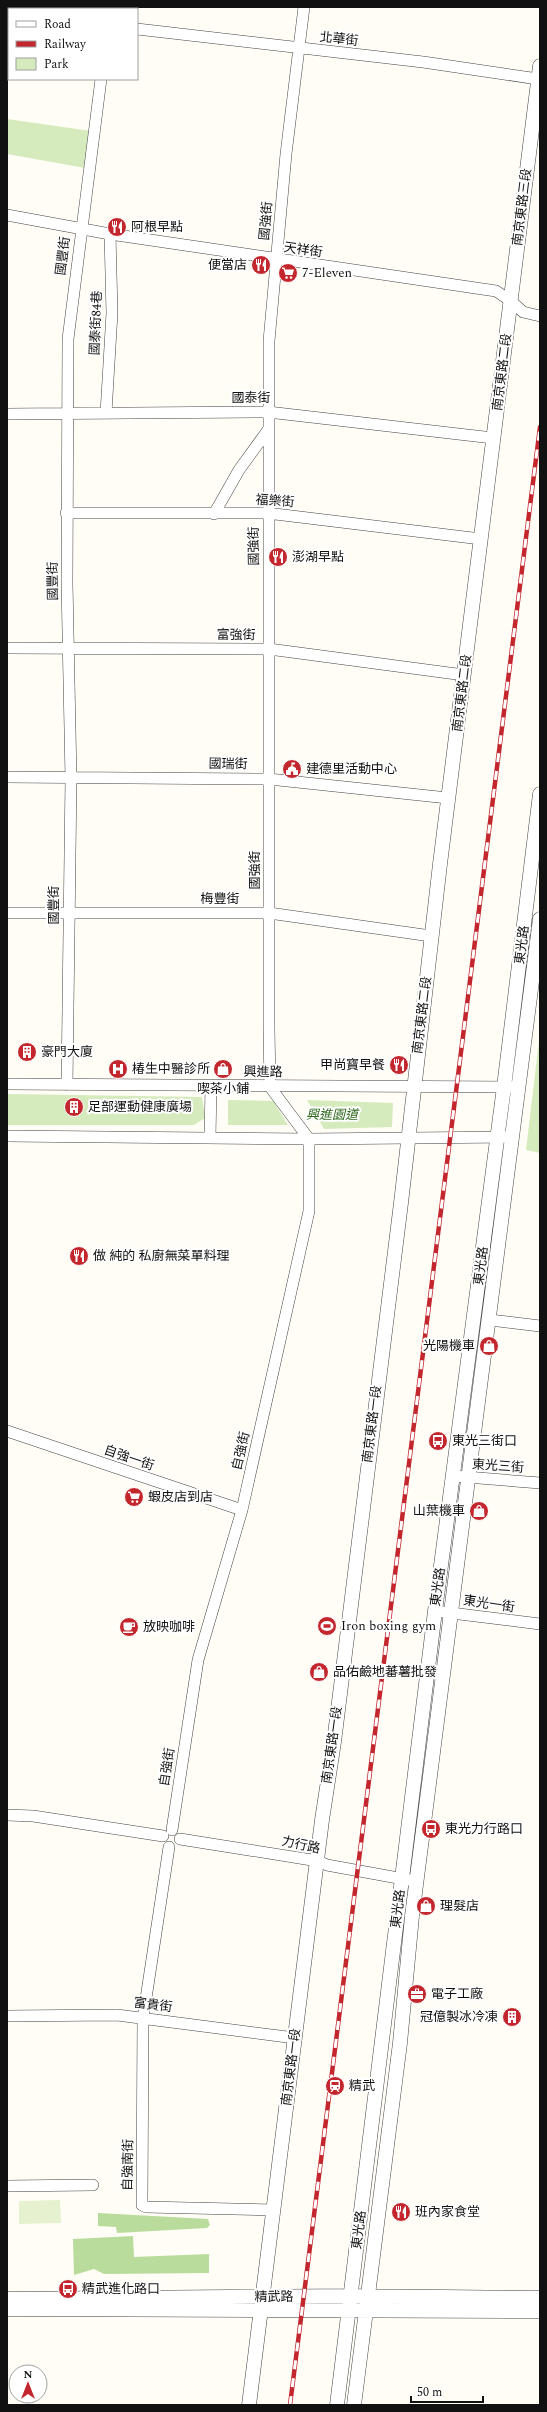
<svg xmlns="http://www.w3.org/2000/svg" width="547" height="2412" font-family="Spectral,'Noto Sans TC',serif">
<rect width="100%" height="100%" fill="#fffdf5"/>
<path fill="#d5ebbd" d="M7,119L91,131L85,168L7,154Z
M540,1032V1153L526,1150Z
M7,1094L202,1097L205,1118L194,1125H7Z
M228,1100L273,1101L288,1125H228Z
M307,1100L393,1103L392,1127L324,1129Z"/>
<path fill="#b9dc9c" d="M98,2213L208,2219L210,2225L207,2228L117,2233L116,2227L98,2226Z
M133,2236L134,2257L209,2254V2273L104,2274L94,2269L74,2275L73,2239Z"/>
<path fill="#e6f2cf" d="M60,2200L61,2223L19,2224V2201Z"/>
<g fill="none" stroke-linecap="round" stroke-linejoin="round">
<defs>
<path id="minor" d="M108,9V7
M7,13L9,14
M137,29L423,62L538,79
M7,215L110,234L496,291L511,301L523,312L540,316
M106,413L112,313L110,234
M7,414L268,412L493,438
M66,513H267L481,539
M214,514L239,470L268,430
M7,648L269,649L464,675
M7,777L269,779L448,798
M7,913H269L431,936
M7,1084L512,1087
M67,1085L71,778L67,583L68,339L101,79
M7,1136L309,1139L513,1137
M210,1138L211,1085
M490,1320L540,1326
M7,1431L242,1510
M454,1476L540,1483
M435,1611L540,1624
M7,1815L33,1816L163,1836
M172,1830L198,1660L242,1510L309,1211V1139L270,1087L269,1029V341L286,154L304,7
M180,1839L318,1861L327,1865L409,1880
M169,1847L143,2018L142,2205L146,2207L273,2210
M7,2016L117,2015L295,2038
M7,2186L93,2185"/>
<path id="tertiary" d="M7,2299L351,2296L540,2298
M7,2309L540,2311
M249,2405L322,1820L334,1742L401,1203L440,864L540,66
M337,2405L435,1611L504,1087L540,794
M354,2405L400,2043L412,1916L540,919"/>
</defs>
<use href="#minor" stroke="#444" stroke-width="12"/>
<use href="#tertiary" stroke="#444" stroke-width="15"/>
<use href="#minor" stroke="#fff" stroke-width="11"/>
<use href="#tertiary" stroke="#fff" stroke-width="14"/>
<defs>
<path id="rail" d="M290,2405L540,427"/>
</defs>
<use href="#rail" stroke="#c4262e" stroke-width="4.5"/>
<use href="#rail" stroke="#fff" stroke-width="3" stroke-dasharray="9" stroke-linecap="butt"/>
</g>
<defs>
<symbol id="restaurant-disc" viewBox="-11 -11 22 22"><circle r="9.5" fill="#c4262e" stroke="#fff"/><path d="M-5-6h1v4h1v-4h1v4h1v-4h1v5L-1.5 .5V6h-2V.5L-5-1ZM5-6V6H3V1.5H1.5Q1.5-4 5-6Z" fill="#fff"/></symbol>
<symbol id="supermarket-disc" viewBox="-11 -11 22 22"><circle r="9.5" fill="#c4262e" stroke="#fff"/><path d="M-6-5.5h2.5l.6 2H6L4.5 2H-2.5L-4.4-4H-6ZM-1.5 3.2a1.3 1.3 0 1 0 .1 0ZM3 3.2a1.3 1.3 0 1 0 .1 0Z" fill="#fff"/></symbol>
<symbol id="civic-disc" viewBox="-11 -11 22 22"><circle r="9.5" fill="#c4262e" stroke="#fff"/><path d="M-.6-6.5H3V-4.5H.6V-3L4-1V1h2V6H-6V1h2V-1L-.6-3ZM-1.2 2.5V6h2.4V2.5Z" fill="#fff"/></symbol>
<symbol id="building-disc" viewBox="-11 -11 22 22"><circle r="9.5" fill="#c4262e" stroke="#fff"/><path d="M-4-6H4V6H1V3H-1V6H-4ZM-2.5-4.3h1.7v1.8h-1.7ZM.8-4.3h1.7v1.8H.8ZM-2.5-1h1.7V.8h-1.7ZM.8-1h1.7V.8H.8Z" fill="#fff"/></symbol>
<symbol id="hospital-disc" viewBox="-11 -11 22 22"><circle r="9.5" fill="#c4262e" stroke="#fff"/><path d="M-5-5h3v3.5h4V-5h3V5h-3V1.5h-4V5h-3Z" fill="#fff"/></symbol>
<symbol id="shop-disc" viewBox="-11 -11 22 22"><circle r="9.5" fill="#c4262e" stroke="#fff"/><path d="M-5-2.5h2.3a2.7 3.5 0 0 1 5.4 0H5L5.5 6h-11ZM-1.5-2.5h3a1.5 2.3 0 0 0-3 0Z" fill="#fff"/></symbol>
<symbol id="bus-disc" viewBox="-11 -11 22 22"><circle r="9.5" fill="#c4262e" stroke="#fff"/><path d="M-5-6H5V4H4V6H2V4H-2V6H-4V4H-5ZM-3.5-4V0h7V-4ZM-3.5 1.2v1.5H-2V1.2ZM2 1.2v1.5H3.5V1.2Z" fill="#fff"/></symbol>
<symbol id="stadium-disc" viewBox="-11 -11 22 22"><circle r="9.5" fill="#c4262e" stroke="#fff"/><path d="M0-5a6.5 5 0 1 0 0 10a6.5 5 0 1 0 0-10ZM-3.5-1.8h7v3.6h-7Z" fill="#fff"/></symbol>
<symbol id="cafe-disc" viewBox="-11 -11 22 22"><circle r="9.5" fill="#c4262e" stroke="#fff"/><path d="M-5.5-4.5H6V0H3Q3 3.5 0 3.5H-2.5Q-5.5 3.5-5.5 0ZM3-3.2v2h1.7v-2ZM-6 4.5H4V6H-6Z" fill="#fff"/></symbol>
<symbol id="office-disc" viewBox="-11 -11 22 22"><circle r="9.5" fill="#c4262e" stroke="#fff"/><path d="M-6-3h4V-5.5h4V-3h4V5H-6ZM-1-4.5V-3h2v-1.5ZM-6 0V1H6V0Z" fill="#fff"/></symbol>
<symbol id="station-disc" viewBox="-11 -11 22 22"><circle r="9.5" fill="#c4262e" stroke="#fff"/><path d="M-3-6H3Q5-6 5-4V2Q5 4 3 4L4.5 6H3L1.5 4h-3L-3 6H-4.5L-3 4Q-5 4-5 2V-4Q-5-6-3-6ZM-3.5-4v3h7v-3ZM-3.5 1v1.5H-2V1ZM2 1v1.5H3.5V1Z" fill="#fff"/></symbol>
</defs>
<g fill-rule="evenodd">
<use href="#restaurant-disc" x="106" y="216" width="22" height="22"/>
<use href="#restaurant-disc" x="250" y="254" width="22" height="22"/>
<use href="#supermarket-disc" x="277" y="262" width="22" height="22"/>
<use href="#restaurant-disc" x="267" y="546" width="22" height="22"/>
<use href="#civic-disc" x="281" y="758" width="22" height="22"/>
<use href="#building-disc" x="16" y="1041" width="22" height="22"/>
<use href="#restaurant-disc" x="388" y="1054" width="22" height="22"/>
<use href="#hospital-disc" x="107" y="1058" width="22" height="22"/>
<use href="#shop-disc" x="212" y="1058" width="22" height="22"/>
<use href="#building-disc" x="63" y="1096" width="22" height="22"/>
<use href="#restaurant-disc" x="68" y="1245" width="22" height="22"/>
<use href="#shop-disc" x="478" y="1335" width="22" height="22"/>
<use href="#bus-disc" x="427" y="1430" width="22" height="22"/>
<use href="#supermarket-disc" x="123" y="1486" width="22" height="22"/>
<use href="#shop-disc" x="468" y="1500" width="22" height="22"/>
<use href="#stadium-disc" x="316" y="1615" width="22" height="22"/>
<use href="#cafe-disc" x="118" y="1616" width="22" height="22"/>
<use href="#shop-disc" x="308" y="1661" width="22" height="22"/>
<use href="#bus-disc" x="420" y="1818" width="22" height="22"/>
<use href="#shop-disc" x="415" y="1895" width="22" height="22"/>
<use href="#office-disc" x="406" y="1983" width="22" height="22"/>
<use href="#building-disc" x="501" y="2006" width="22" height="22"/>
<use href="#station-disc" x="324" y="2075" width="22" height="22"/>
<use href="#restaurant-disc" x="390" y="2201" width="22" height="22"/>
<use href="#bus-disc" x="57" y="2278" width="22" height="22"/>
</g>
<g text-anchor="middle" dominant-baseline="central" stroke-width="4" stroke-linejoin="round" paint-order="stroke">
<g font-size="13" fill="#111" stroke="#fff">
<text transform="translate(339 39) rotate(6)">北華街</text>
<text transform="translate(522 207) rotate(-83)">南京東路三段</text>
<text transform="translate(266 221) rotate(-85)">國強街</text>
<text transform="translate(303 250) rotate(8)">天祥街</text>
<text transform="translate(63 256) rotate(-83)">國豐街</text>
<text transform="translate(96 323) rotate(-88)">國泰街84巷</text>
<text transform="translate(502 372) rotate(-83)">南京東路二段</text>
<text x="251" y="398">國泰街</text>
<text transform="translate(275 501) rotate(4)">福樂街</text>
<text transform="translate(254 546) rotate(-91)">國強街</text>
<text transform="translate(53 581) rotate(-91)">國豐街</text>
<text transform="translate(236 635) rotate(1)">富強街</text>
<text transform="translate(462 693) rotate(-83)">南京東路二段</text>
<text transform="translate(228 764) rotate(1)">國瑞街</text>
<text transform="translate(255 870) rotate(-90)">國強街</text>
<text x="220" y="899">梅豐街</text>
<text transform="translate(54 905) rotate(-90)">國豐街</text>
<text transform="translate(522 945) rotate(-83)">東光路</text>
<text transform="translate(422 1015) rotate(-83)">南京東路二段</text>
<text transform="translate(263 1072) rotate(1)">興進路</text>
<text transform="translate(481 1266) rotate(-83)">東光路</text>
<text transform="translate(372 1424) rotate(-83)">南京東路一段</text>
<text transform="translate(241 1451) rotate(-77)">自強街</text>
<text transform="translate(129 1458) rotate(19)">自強一街</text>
<text transform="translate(498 1466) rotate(4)">東光三街</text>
<text transform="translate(438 1587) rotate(-82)">東光路</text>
<text transform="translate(489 1604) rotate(8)">東光一街</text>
<text transform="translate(332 1745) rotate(-82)">南京東路一段</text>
<text transform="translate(167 1767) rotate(-81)">自強街</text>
<text transform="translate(301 1845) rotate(12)">力行路</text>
<text transform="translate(398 1909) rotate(-83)">東光路</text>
<text transform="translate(153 2005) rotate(7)">富貴街</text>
<text transform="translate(291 2067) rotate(-83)">南京東路一段</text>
<text transform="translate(128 2165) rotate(-89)">自強南街</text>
<text transform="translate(359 2230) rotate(-83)">東光路</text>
<text transform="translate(274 2297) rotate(-1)">精武路</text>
</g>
<g font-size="13" fill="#111" stroke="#fff" text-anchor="start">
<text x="131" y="227">阿根早點</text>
<text x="247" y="265" text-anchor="end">便當店</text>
<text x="302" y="273">7-Eleven</text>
<text x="292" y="557">澎湖早點</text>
<text x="306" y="769">建德里活動中心</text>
<text x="41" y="1052">豪門大廈</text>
<text x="385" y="1065" text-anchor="end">甲尚寶早餐</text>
<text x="132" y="1069">椿生中醫診所</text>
<text x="223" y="1089" text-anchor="middle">喫茶小鋪</text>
<text x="88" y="1107">足部運動健康廣場</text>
<text x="93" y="1256">做 純的 私廚無菜單料理</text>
<text x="475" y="1346" text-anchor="end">光陽機車</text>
<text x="452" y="1441">東光三街口</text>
<text x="148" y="1497">蝦皮店到店</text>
<text x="465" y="1511" text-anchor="end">山葉機車</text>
<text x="341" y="1626">Iron boxing gym</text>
<text x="143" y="1627">放映咖啡</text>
<text x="333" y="1672">品佑鹼地蕃薯批發</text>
<text x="445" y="1829">東光力行路口</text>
<text x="440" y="1906">理髮店</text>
<text x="431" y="1994">電子工廠</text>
<text x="498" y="2017" text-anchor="end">冠億製冰冷凍</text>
<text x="349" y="2086">精武</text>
<text x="415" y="2212">班內家食堂</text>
<text x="82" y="2289">精武進化路口</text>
</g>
<g font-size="13" font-style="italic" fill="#2f6b1f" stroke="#fff">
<text x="332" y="1115">興進園道</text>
</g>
</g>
<rect width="547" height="2412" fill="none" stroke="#111111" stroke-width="16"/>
<rect x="8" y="8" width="130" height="72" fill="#ffffff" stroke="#a0a0a0"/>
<rect x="16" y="21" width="20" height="6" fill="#ffffff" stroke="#a0a0a0"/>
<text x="44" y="28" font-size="12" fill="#111111">Road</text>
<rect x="16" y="41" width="20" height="6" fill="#c4262e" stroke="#a0a0a0"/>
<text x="44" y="48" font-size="12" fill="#111111">Railway</text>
<rect x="16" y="58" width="20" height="12" fill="#d5ebbd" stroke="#a0a0a0"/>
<text x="44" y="68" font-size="12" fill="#111111">Park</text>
<g transform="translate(28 2384)"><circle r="19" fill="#ffffff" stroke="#a0a0a0"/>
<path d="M0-3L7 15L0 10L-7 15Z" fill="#c4262e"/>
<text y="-6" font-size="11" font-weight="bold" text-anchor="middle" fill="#111111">N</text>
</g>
<path d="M411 2396v6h72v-6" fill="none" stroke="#111111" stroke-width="2"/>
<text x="417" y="2396" font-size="12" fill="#111111" stroke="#ffffff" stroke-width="3" paint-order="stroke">50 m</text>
</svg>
